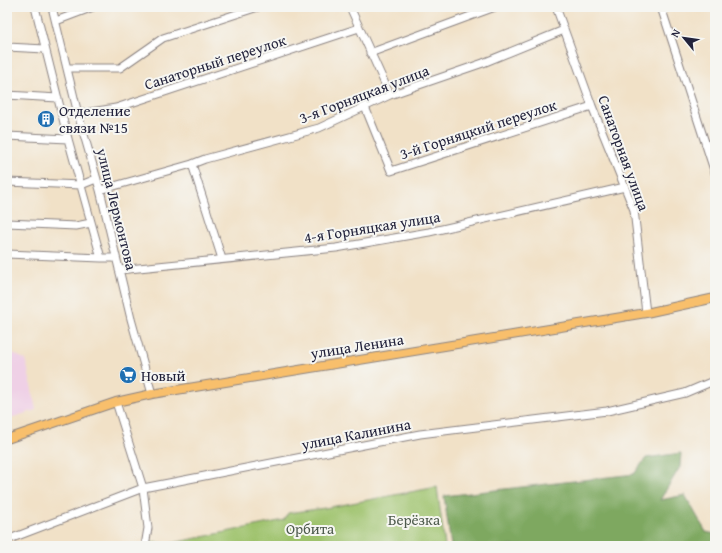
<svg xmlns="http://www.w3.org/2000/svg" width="722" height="553" font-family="'Gentium Book Plus',serif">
<rect width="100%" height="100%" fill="#f6f6f2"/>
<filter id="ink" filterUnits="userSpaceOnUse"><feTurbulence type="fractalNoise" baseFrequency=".025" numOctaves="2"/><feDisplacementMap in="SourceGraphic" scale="8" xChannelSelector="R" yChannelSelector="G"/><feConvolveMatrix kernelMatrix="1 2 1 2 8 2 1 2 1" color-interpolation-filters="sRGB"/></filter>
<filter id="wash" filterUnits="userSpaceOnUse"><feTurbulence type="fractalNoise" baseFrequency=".012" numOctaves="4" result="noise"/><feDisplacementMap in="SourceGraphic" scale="16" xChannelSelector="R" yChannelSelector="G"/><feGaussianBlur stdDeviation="0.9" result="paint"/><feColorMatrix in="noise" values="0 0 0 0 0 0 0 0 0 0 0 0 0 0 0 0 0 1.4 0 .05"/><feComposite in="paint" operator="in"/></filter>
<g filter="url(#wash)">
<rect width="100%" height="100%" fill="#f1e1c7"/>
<path fill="#efd0e6" d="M7,350L26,360L36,410L7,419Z"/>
<path fill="#9ec26c" stroke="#607254" d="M437,487L445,546H149L148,541L168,544L284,520L288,513L325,508Z"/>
<path fill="#7ea860" stroke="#50654e" d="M681,453L680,467L660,500L685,495L706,532L715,534V546H451L444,496L634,474L646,458Z"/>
</g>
<g filter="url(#ink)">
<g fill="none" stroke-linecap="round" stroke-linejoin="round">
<defs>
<path id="minor" d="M35,7L68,139L101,258H116
M52,7L78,114L100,190L131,319L152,394
M350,7L390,95
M556,7L592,106L634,210L646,313
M661,7L715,173
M56,21L93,7
M7,47L45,49
M370,53L495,7
M67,68H120L163,38L258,7
M7,95L58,98
M365,107L391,171L592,106
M78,114L116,108L359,28
M7,136L68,139
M192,164L222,259
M7,182L81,185L96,179
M100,190L192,164L205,159L319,128L390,95L483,63L564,30
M7,223L76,226L91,223
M7,254L101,258
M119,270L336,248L429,232L625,187
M116,402L143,488L148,528L145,546
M7,540L143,488L420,434L607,411L685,393L711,382L715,379"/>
<path id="major" d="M7,439L116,402L152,394L646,313L715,298"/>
</defs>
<use href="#minor" stroke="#8a8281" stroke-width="9"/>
<use href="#major" stroke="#8a8281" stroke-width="10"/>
<use href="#minor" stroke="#fff" stroke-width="7"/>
<use href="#major" stroke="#f8bf6c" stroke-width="8"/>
</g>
</g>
<defs>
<symbol id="building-disc" viewBox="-11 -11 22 22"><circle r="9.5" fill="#1f6fb2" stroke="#f6f6f2"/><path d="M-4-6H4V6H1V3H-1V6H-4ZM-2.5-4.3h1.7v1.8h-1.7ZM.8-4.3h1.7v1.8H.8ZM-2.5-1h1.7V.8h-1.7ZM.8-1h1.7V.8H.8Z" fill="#fff"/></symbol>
<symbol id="supermarket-disc" viewBox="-11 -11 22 22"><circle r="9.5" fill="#1f6fb2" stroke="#f6f6f2"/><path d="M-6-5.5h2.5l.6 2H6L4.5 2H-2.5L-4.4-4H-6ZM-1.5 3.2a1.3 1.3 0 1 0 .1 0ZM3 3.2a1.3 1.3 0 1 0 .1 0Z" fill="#fff"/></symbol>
</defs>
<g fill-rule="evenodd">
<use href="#building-disc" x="36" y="109" width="20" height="20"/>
<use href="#supermarket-disc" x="118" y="365" width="20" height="20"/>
</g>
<g text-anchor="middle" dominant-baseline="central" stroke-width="4" stroke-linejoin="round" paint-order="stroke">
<g font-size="15" fill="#22223b" stroke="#f6f6f2">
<text transform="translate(215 62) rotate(-18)">Санаторный переулок</text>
<text transform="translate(364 94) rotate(-21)">3-я Горняцкая улица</text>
<text transform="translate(478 129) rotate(-18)">3-й Горняцкий переулок</text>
<text transform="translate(624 153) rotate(70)">Санаторная улица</text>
<text transform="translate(117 209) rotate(76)">улица Лермонтова</text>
<text transform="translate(372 227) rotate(-9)">4-я Горняцкая улица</text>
<text transform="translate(357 346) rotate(-9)">улица Ленина</text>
<text transform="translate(356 434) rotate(-11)">улица Калинина</text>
</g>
<g font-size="15" fill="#22223b" stroke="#f6f6f2" text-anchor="start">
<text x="59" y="110">Отделение<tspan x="59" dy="17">связи №15</tspan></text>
<text x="141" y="375">Новый</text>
</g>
<g font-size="15" fill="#4d5a4c" stroke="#f6f6f2">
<text x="414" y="519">Берёзка</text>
<text x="310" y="528">Орбита</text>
</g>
</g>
<rect width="722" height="553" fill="none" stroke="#f6f6f2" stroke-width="24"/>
<g transform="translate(684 38) rotate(299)" stroke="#f6f6f2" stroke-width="3" paint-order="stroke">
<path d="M0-3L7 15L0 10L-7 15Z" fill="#22223b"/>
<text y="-6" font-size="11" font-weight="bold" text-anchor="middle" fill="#22223b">N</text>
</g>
</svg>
